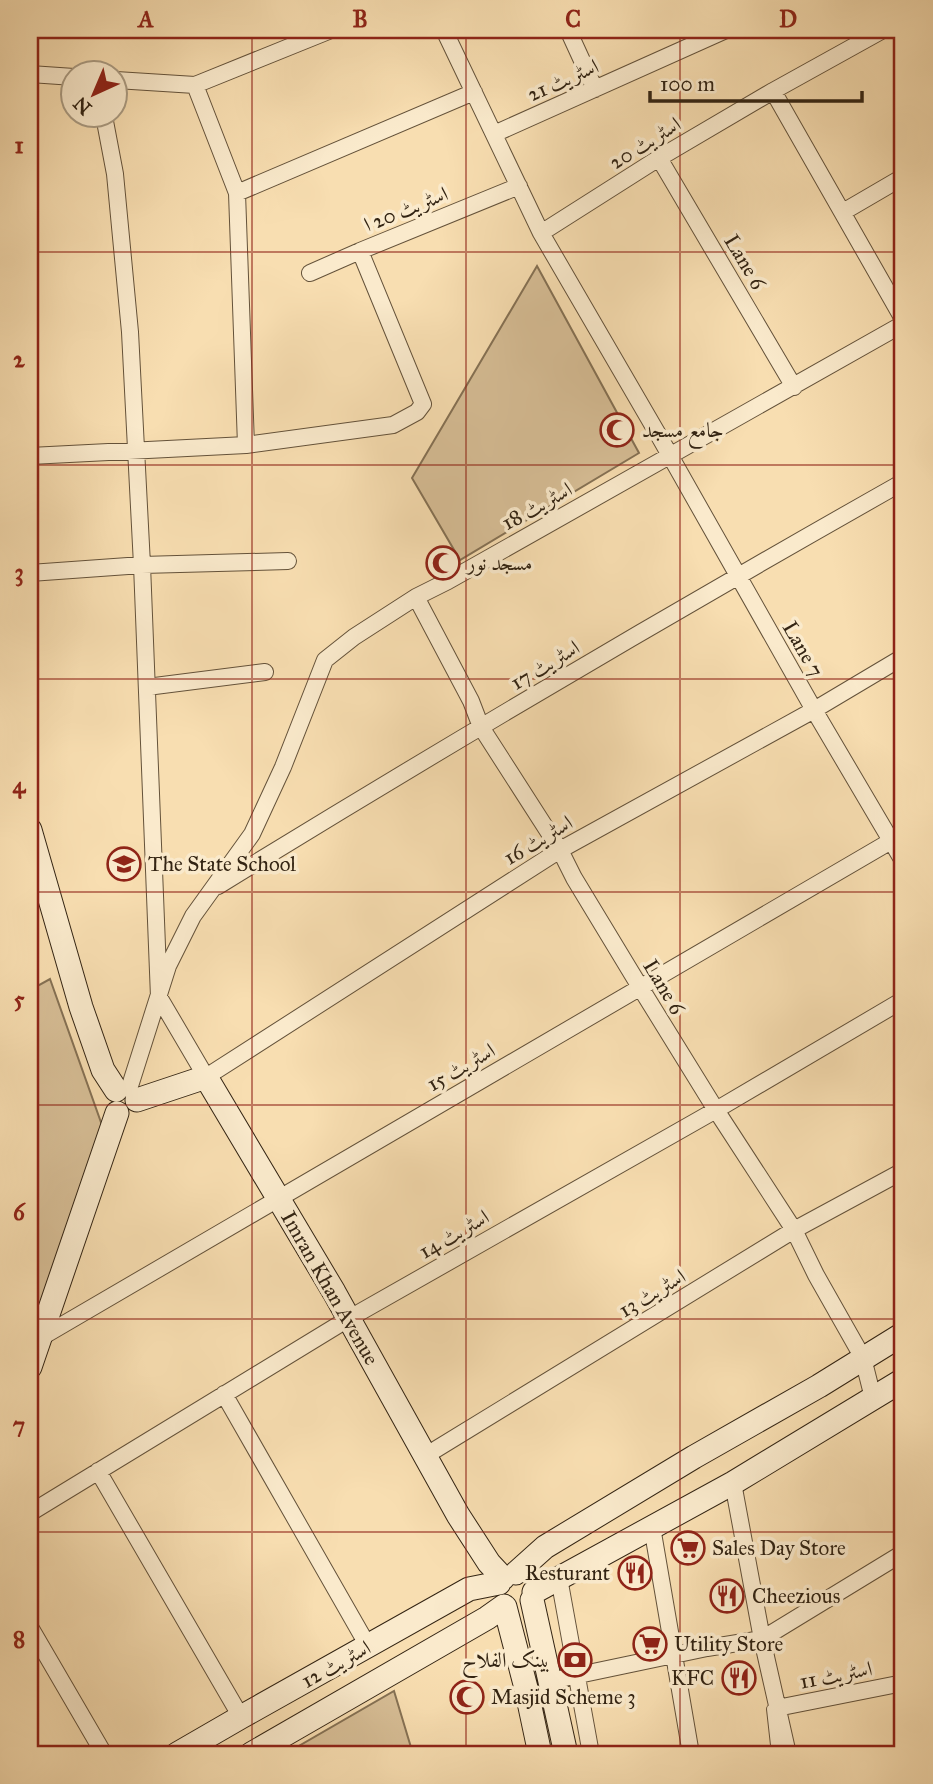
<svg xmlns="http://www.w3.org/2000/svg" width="933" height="1784" font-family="'IM FELL Great Primer',Amiri,serif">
<rect width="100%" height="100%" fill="#f8deb1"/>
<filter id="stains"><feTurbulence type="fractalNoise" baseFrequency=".00286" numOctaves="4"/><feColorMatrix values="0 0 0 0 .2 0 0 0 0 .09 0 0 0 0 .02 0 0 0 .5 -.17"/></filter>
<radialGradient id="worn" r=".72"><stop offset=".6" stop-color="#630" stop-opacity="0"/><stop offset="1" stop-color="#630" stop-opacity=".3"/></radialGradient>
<path fill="#d7be96" stroke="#857154" stroke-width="2" d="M537,266L639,453L460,560L412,478Z
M50,979L103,1128L30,1368V990Z
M394,1691L413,1754H285Z"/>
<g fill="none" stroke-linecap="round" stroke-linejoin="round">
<defs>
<path id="lane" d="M771,1709L776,1754"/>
<path id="street" d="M444,30L541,233L659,436L814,710L903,861
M568,30L595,89
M30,74L74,77
M116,80L195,85L237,193L246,445
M195,85L331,30
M773,91L903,319
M104,116L115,174L130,332L142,565L159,997L206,1077L560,850L814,710L903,657
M494,134L726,30
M659,158L794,387
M237,193L474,92
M843,212L903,177
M541,233L659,158L773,91L883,30
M310,273L360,251L519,186
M30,456L246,445L393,425L417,412L423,404L360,251
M30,573L142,565L288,561
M416,597L471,701L481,727L560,850L574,878L640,987L716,1110L794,1230L816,1275L863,1358L873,1398
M147,687L265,672
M218,886C444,747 673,612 903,482
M129,1089L168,966L193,916L252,834L283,767L325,660L354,637L416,597L448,581L903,324
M40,1338L903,834
M224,1394L368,1646
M425,1456L794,1230L903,1171
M98,1471L241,1717
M733,1483L762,1639L788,1754
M30,1513L348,1319L716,1110L903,1000
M652,1527L691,1754
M559,1578L591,1754
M30,1627L104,1754
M550,1681L707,1648L762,1639L903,1553
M777,1708L903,1683"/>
<path id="secondary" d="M30,830L81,1007L103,1070L116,1090
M137,1100L206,1077L334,1292L458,1515L489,1563L503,1578
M30,1367L117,1113
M516,1573L545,1547L694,1457L819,1386L903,1334
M534,1592L733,1483L903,1380
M532,1600L566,1754
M505,1607L526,1688L540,1754
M177,1754L241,1717L469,1589L499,1583
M251,1754L487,1618L504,1606"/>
</defs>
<use href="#lane" stroke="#64523a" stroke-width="10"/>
<use href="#street" stroke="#64523a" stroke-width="18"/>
<use href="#secondary" stroke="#332413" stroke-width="25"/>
<use href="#lane" stroke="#faeacc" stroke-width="8"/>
<use href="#street" stroke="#faeacc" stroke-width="16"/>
<use href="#secondary" stroke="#faeacc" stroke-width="23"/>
</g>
<path fill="none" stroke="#8f2418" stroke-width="2" stroke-opacity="0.55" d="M252,30V1754M466,30V1754M680,30V1754M30,252H903M30,465H903M30,679H903M30,892H903M30,1105H903M30,1319H903M30,1532H903"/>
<defs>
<symbol id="mosque-ring" viewBox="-11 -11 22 22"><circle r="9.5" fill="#faeacc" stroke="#8f2418" stroke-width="1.5"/><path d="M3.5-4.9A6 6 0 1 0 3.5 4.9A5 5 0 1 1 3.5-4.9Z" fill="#8f2418"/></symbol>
<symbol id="school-ring" viewBox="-11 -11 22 22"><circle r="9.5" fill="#faeacc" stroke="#8f2418" stroke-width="1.5"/><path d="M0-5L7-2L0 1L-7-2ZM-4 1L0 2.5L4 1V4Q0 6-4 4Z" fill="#8f2418"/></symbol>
<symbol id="supermarket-ring" viewBox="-11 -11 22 22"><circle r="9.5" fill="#faeacc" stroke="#8f2418" stroke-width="1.5"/><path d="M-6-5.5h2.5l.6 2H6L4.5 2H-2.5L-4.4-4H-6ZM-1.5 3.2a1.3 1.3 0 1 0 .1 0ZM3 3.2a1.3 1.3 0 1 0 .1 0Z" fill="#8f2418"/></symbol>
<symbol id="restaurant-ring" viewBox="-11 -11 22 22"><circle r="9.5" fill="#faeacc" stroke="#8f2418" stroke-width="1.5"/><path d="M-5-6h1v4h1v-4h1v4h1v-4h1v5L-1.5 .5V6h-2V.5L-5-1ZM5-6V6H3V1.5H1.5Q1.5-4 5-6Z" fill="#8f2418"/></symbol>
<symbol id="bank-ring" viewBox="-11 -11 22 22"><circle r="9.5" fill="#faeacc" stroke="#8f2418" stroke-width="1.5"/><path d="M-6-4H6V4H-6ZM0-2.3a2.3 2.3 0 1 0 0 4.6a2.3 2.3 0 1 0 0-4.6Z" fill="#8f2418"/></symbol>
</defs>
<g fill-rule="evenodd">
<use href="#mosque-ring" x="598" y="411" width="38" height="38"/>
<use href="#mosque-ring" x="424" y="544" width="38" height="38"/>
<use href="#school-ring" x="105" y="845" width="38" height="38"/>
<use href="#supermarket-ring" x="669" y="1529" width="38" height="38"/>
<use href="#restaurant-ring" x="616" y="1554" width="38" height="38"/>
<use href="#restaurant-ring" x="708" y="1577" width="38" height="38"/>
<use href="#supermarket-ring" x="631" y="1625" width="38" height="38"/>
<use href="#bank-ring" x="556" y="1641" width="38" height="38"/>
<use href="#restaurant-ring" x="720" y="1659" width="38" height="38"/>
<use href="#mosque-ring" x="448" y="1678" width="38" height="38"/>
</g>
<g text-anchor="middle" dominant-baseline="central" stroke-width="7" stroke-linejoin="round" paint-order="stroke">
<g font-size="21" fill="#332413" stroke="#faeacc">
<text transform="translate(563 80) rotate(-24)">اسٹریٹ 21</text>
<text transform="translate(645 143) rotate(-32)">اسٹریٹ 20</text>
<text transform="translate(406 209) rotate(-22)">اسٹریٹ 20 ا</text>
<text transform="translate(745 262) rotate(59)">Lane 6</text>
<text transform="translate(537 506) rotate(-29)">اسٹریٹ 18</text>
<text transform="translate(803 649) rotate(60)">Lane 7</text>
<text transform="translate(545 665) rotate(-31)">اسٹریٹ 17</text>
<text transform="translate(538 840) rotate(-31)">اسٹریٹ 16</text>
<text transform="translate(664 987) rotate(59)">Lane 6</text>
<text transform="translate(461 1067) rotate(-30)">اسٹریٹ 15</text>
<text transform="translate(454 1234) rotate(-30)">اسٹریٹ 14</text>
<text transform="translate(330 1288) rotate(60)">Imran Khan Avenue</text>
<text transform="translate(652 1293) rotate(-31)">اسٹریٹ 13</text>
<text transform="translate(336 1664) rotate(-29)">اسٹریٹ 12</text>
<text transform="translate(836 1675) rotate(-11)">اسٹریٹ 11</text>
</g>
<g font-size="21" fill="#332413" stroke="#faeacc" text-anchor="start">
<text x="642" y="430">جامع مسجد</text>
<text x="467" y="563">مسجد نور</text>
<text x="148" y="864">The State School</text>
<text x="712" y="1548">Sales Day Store</text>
<text x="610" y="1573" text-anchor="end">Resturant</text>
<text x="752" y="1596">Cheezious</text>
<text x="674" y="1644">Utility Store</text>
<text x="550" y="1660" text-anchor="end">بینک الفلاح</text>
<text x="714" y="1678" text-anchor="end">KFC</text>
<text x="491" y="1697">Masjid Scheme 3</text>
</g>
</g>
<rect width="933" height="1784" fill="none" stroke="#f8deb1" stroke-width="77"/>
<g transform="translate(94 94) rotate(224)"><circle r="33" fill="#faeacc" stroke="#aa9b82" stroke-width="2"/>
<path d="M0-5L12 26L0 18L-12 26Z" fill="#8f2418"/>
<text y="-10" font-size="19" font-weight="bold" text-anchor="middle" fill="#332413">N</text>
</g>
<path d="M650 91v10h212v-10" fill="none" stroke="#332413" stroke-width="3.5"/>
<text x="660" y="91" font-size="21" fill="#332413" stroke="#faeacc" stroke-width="5" paint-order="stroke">100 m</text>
<rect x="38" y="38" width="856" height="1708" fill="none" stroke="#8f2418" stroke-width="2.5"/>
<g font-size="23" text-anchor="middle" font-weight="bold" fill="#8f2418">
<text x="146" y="27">A</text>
<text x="360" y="27">B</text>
<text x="573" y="27">C</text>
<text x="788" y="27">D</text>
<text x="19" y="153">1</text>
<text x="19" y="367">2</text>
<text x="19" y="580">3</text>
<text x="19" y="793">4</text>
<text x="19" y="1007">5</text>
<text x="19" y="1220">6</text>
<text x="19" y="1433">7</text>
<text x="19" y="1647">8</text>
</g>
<rect width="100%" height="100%" filter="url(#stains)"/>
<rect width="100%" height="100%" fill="url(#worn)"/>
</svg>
